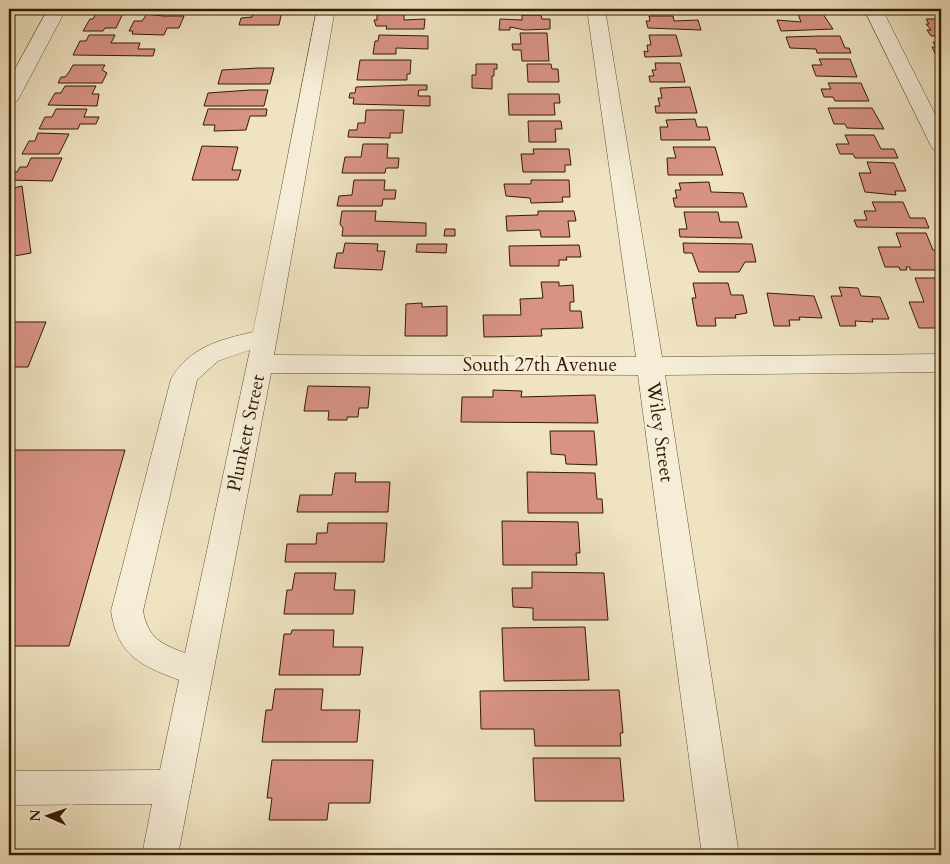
<svg xmlns="http://www.w3.org/2000/svg" width="950" height="864" font-family="Cardo,serif">
<rect width="100%" height="100%" fill="#efe3c1"/>
<filter id="stains"><feTurbulence type="fractalNoise" baseFrequency=".004" numOctaves="4"/><feColorMatrix values="0 0 0 0 .2 0 0 0 0 .09 0 0 0 0 .02 0 0 0 .5 -.17"/></filter>
<radialGradient id="worn" r=".72"><stop offset=".6" stop-color="#630" stop-opacity="0"/><stop offset="1" stop-color="#630" stop-opacity=".3"/></radialGradient>
<path fill="#d89386" stroke="#341b00" d="M99,9H125L116,28H105L103,31H83L90,19H93Z
M254,11H282L279,25H239L241,18L252,17Z
M147,14L163,16H184L179,28H167L164,35L132,34L133,31H129L134,21H142Z
M377,14H404V20L425,19L424,29H386L387,26H376L374,20H377Z
M798,14H823L833,29L781,31L777,20L801,22Z
M522,15H541L542,19H550V29L525,30L510,27V30H499L500,19L522,20Z
M649,16H673L674,21L698,20L701,30L648,28L646,21H650Z
M926,19H941V36H931L927,30H931L926,24H929Z
M520,33H547L549,61H522L521,50H513L512,44H521Z
M89,35H115L111,43H140L138,49H155L153,56L73,55L80,41H86Z
M379,35L428,36V49L396,48V54H373L375,41H378Z
M649,35H676L682,56L645,57L644,51L648,52L647,45H651Z
M819,36H840L845,48H849L851,53H817L816,49L790,48L786,37Z
M933,42H941V61H939L932,47H936Z
M819,59H850L857,77L816,76L812,65H822Z
M360,60H411L410,74H407V80H357Z
M655,63H680L685,82H650L649,76H654L652,70H656Z
M476,64H497V69H494V76H492V89L472,88V75H476Z
M527,64H551L552,69H558L559,82H528Z
M73,65H105L102,70L107,73L102,83H58L61,77H65L69,72Z
M258,68H274L270,84H218L222,70Z
M828,83H861L869,101H835L833,97H824L821,89H831Z
M407,85H427V90H419L418,96H430V106L353,104L354,98H349L350,93H355L356,87Z
M65,86H96L92,94H99L97,106L48,105L55,93H61Z
M690,87L697,113H656L655,106H660L658,98H662L660,88Z
M250,90H268L264,106H204L208,93Z
M508,94H559L560,103H554L555,115H509Z
M828,108H872L884,129L847,128L845,124H834Z
M56,109H87L84,117H99L96,124H80L78,129H39L45,117H52Z
M208,109H267L266,116H250L246,130L214,131L215,125H203Z
M366,110H404L402,133H390V138L348,137L349,130H357L358,123H365Z
M695,119L697,127H707L710,140H661L660,127H668L666,120Z
M528,121H561L562,129H555L556,142H529Z
M38,133L69,134L59,154H22L29,141H35Z
M845,135H874L881,149H894L898,158H855L853,154H840L836,144H849Z
M363,144H388L387,158H399L398,168H386L385,173H342L345,157H361Z
M202,146L238,147L232,170H241L238,180H192Z
M673,147H715L723,175H668L667,158H676Z
M533,149H569L571,165H565V172H523L521,154H534Z
M31,158H62L52,181L9,180V172H17L20,167H27Z
M867,162L894,163L906,191H895L896,195L865,192L859,173H871Z
M354,180H385L384,190H396L395,199H383L382,206H337L339,196L352,195Z
M531,180H569L570,197H562L563,202L531,203L530,198L506,196L504,184H531Z
M709,182L711,192L743,193L747,207H675L673,198H677L675,190H681L679,183Z
M22,186L31,253L9,257V189Z
M872,202H903L910,218H925L929,228L857,227L854,220H867L864,211H876Z
M342,211H376L375,221L426,223V236H342L343,228L340,224Z
M538,211H574L576,221H568L570,237H541L540,230L507,231L506,216L538,215Z
M684,212H718L720,222H738L742,238L680,237L679,229H687Z
M445,229H455V236H444Z
M896,233H926L933,250H938L941,258V270H910V267H906L907,270H900L899,267H885L878,247H901Z
M345,243L378,244L377,251H385L382,270L334,268L337,253H343Z
M683,243L752,244L756,262H745L739,272H699L692,253H684Z
M417,244H447L446,253L416,252Z
M579,245L581,257H566L567,260H559V266H510L509,246Z
M915,278H941V328H919L909,302H924Z
M541,282H559V286L573,285L574,302H570V311H581L583,328L541,329L542,336L484,337L483,315H521L520,299L543,298Z
M693,283H728L731,295H743L747,313L735,315L736,318H715L716,326H697L692,298H696Z
M839,287L858,288L861,296L880,297L889,319H872L873,322L855,321L856,326H840L831,296H842Z
M767,293L814,296L822,318L799,317L800,320H789L790,326H774Z
M422,303V307L447,306V336H405L406,304Z
M12,322H46L28,367H9V329Z
M308,386L370,387L368,408H359L358,417H347V420H328L329,411H304Z
M493,390L522,391L521,397L595,395L598,423L461,422L462,397H493Z
M550,431H594L597,465L566,464L565,455L551,454Z
M9,450H125L69,646H9Z
M527,472L595,473L597,499H602L603,513H528Z
M335,473H356L355,482H390L388,512H297L300,495H332Z
M502,521L578,522L580,553H576L577,565H503Z
M328,523H387L384,562H285L287,544H316L317,533H327Z
M532,572L604,573L608,620H533V608L513,607L512,588H532Z
M295,573H336L334,590H355L353,614H284L287,590H292Z
M585,627L589,680L504,681L502,628Z
M292,630H334L333,647H363L360,675H279L284,634H291Z
M275,689H323L321,710H360L357,742H262L266,710H272Z
M619,690L623,733H620L621,746H535L534,729H481L480,691Z
M533,758H620L624,801H535Z
M272,760H373L370,803H329L327,820H269L272,798H267Z
M498,854L634,855H498Z"/>
<g fill="none" stroke-linecap="round" stroke-linejoin="round">
<defs>
<path id="minor" d="M48,9H66L19,98L16,102L9,104V80Z
M317,9H335L274,355L636,357L587,9H605L662,357L941,354V372L665,375L739,855H702L638,375L271,373L178,855H142L152,804L9,805V771L160,770L179,680C140,665 118,656 111,611L171,379C190,347 219,340 253,332ZM250,350L247,364L185,653C161,644 148,638 143,611L197,380L218,361Z
M864,9H882L941,126V152L934,150L931,146Z"/>
</defs>
<use href="#minor" stroke="#634d30" stroke-width="1"/>
<use href="#minor" fill="#f5edd7" fill-rule="evenodd"/>
</g>
<g text-anchor="middle" dominant-baseline="central" stroke-width="5" stroke-linejoin="round" paint-order="stroke">
<g font-size="19" fill="#341b00" stroke="#f5edd7">
<text x="540" y="365">South 27th Avenue</text>
<text transform="translate(660 432) rotate(82)">Wiley Street</text>
<text transform="translate(246 433) rotate(-78)">Plunkett Street</text>
</g>
</g>
<rect width="950" height="864" fill="none" stroke="#efe3c1" stroke-width="30"/>
<rect x="10" y="10" width="930" height="844" fill="none" stroke="#341b00" stroke-width="2.5"/>
<rect x="15" y="15" width="920" height="834" fill="none" stroke="#341b00"/>
<g transform="translate(48 816) rotate(272)" stroke="#f5edd7" stroke-width="4" paint-order="stroke">
<path d="M0-4L9 19L0 12L-9 19Z" fill="#341b00"/>
<text y="-8" font-size="14" font-weight="bold" text-anchor="middle" fill="#341b00">N</text>
</g>
<rect width="100%" height="100%" filter="url(#stains)"/>
<rect width="100%" height="100%" fill="url(#worn)"/>
</svg>
